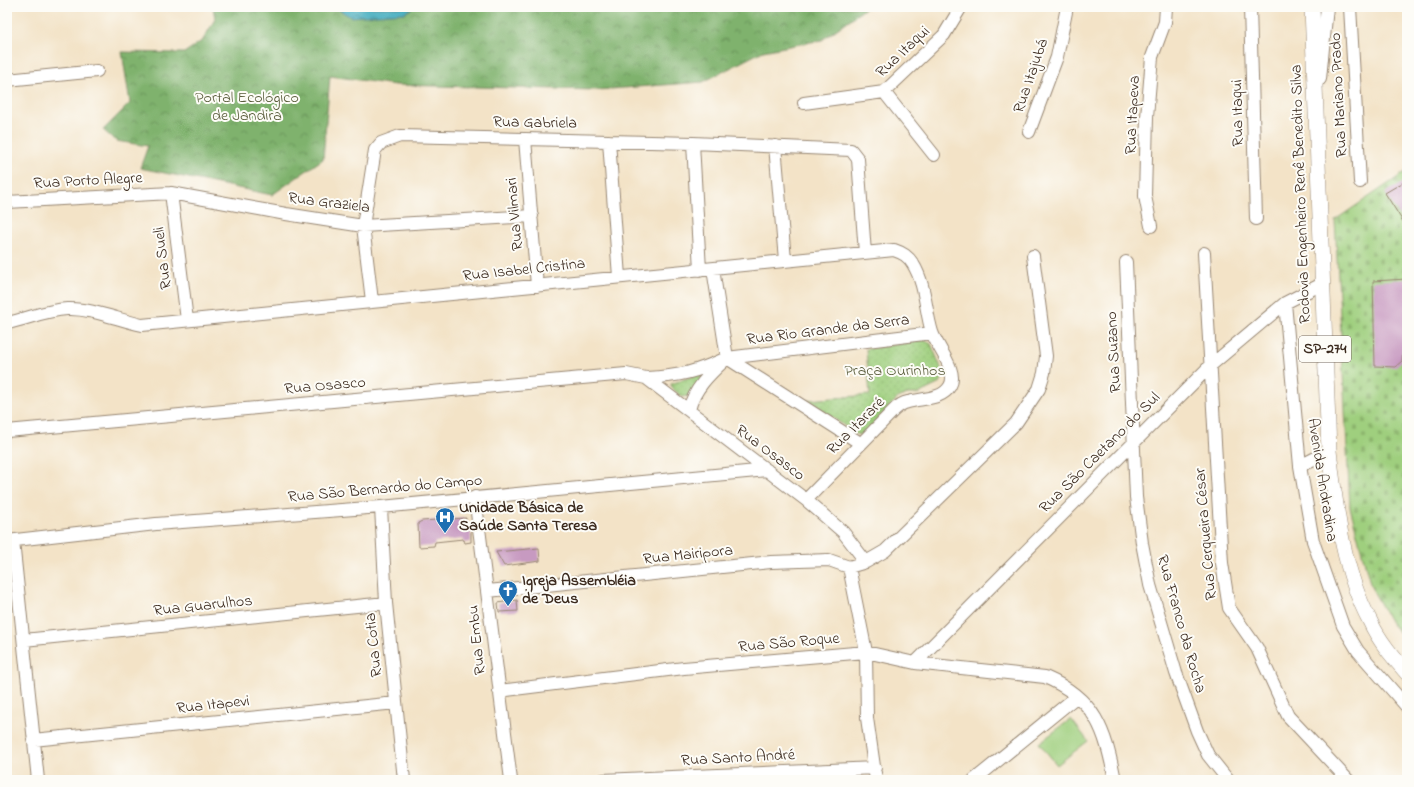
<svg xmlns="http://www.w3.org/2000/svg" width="1414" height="787" font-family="'Indie Flower',sans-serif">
<defs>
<pattern id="grass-dots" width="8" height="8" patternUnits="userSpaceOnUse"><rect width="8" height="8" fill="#9fcf7e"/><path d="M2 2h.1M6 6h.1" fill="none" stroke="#8ab26c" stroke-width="1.8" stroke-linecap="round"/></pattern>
<pattern id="forest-crowns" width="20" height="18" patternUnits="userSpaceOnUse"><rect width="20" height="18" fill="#7fb26d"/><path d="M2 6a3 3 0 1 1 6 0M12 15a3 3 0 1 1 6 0" fill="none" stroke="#699159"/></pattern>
<pattern id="cemetery-stones" width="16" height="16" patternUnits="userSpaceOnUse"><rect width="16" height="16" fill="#9fcf7e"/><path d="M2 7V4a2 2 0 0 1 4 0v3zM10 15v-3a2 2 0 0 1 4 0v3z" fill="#8ab26c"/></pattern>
<pattern id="water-waves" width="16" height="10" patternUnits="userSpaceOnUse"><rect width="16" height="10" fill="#3eaabd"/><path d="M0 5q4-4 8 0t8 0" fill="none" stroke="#358b99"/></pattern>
</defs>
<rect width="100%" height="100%" fill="#fdfcf7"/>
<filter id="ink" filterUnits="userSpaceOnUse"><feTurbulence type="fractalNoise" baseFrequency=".025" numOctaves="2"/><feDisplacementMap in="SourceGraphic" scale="8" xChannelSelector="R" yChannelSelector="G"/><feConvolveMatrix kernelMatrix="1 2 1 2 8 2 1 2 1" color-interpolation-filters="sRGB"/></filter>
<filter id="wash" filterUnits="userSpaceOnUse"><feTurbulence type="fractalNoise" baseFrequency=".012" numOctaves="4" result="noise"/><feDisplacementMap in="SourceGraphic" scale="16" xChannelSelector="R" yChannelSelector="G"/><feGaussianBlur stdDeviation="0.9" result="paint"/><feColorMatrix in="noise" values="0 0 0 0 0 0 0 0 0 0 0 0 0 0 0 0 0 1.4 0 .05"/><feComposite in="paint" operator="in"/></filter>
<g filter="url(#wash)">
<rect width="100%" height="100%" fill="#f3e3c7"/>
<path fill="url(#grass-dots)" stroke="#6d7c4e" d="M926,340L931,344L942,370L943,377L940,383L918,394H908L899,397L866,431L860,435L856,434L808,400L870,395L866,349Z
M701,373L703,376L688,396L682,397L672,388L671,384Z"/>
<path fill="url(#forest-crowns)" stroke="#5d6e46" d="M213,7H867L822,40L763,51L703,82L597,90L395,85L330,76L323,159L272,195L140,168L148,146L116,141L103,130L130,103L122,52L184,53L203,40L215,19Z"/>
<path fill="url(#cemetery-stones)" stroke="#6d7c4e" d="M1407,171V641L1391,623L1371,587L1350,507L1335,220Z"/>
<path fill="#9fcf7e" stroke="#6d7c4e" d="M1071,719L1088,741L1057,765L1039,743Z"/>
<path fill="url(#water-waves)" stroke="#3c6a6e" d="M334,7H414L405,13L351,17Z"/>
<g id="blocks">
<path fill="#c79ac1" d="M1402,183L1407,191V228L1385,193Z
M1407,279V347H1403L1402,361L1395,367L1375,366L1373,281Z
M466,518L465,528H471V542L465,543L463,539L435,542L434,546L419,547L418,523L422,521Z
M539,548L540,561L504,566L496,552Z
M517,600L518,611L499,612L498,603Z"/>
</g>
</g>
<g filter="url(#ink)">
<use href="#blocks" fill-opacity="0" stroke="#978672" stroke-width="1"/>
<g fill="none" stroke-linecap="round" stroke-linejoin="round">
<defs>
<path id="minor" d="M1250,7L1256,219
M1350,7L1360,182
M1320,79L1327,7
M7,80L97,71
M884,92L934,155
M804,103L884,92L944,35L961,7
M1029,132L1057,57L1067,7
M525,139L537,286
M609,141L619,277
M693,143L700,270
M775,146L785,260
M171,193L187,320
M7,202L171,193L286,214L363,226L532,216
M1151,226L1145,196L1147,117L1152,57L1165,22L1166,7
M1204,253L1222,563L1229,608L1257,648L1288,716L1348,780
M1126,262L1136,497L1142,543L1150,585L1176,673L1197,731L1208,755L1228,780
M713,269L727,358
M372,301L363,226L375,150L381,143L400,136L693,143L851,150L858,159L865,253
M1285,303L1300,466L1313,541L1343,626L1358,651L1407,707
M7,323C27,319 46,310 67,309C92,308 118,320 142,325L894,250C903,253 908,256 913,264C926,285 925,310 932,332C936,346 959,371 950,386C942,400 922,398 908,402C902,403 897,407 893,411L806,500
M646,378C681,376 696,372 727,358L932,333
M689,410C694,388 711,373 727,358L860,443
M7,431L626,374L646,378L806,500L843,532L866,562
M1300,466L1329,451
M475,497L511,780
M381,507L386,603L404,780
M7,541L156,524L381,507L767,470
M13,541L38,780
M849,567L866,652L867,718L876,780
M488,591L771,562L829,560L849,567L866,562L885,551L1016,423L1039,389L1044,373L1046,356L1033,256
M24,640L386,603
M915,663L1210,366L1285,303L1322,284
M499,691L684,668L866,652L915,663L1045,677C1096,699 1105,730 1115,780
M33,740L396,703
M603,780L875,768
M974,780L1076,697"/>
<path id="major" d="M1312,7L1329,451C1336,508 1342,569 1370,621C1379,641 1393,657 1407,673"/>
</defs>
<use href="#minor" stroke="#978672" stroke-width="14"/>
<use href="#major" stroke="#978672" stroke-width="16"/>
<use href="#minor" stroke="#fff" stroke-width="12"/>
<use href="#major" stroke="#fff" stroke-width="15"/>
</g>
</g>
<defs>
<symbol id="hospital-pin" viewBox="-11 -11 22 30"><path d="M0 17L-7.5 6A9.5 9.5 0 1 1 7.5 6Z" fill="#1f6fb2" stroke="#fdfcf7"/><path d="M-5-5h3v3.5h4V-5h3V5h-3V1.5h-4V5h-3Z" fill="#fff"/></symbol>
<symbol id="church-pin" viewBox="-11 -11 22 30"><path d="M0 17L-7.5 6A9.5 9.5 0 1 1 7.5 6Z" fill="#1f6fb2" stroke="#fdfcf7"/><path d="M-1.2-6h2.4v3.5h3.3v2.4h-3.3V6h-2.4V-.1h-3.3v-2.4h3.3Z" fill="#fff"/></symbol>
</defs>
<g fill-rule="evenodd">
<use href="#hospital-pin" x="434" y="506" width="22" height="30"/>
<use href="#church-pin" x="497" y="579" width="22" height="30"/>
</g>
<g text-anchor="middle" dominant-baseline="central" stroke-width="4" stroke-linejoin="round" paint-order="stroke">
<rect fill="#fdfcf7" stroke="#75695f" stroke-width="1" x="1299" y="336" width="52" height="26" rx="3"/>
<g font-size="15" font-weight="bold" fill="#3b2a1e">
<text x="1325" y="349">SP-274</text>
</g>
<g font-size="16" fill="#3b2a1e" stroke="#fdfcf7">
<text transform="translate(903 52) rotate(-43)">Rua Itaqui</text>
<text transform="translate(1031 76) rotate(-71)">Rua Itajubá</text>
<text transform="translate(1339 95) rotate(-93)">Rua Mariano Prado</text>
<text transform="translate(1238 113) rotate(-91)">Rua Itaqui</text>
<text transform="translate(1133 115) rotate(-87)">Rua Itapeva</text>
<text transform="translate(535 123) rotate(1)">Rua Gabriela</text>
<text transform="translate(88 181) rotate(-3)">Rua Porto Alegre</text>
<text transform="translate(1301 194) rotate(-92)">Rodovia Engenheiro Renê Benedito Silva</text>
<text transform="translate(329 203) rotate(7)">Rua Graziela</text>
<text transform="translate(515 214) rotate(-95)">Rua Vilmari</text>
<text transform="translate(163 258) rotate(-97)">Rua Sueli</text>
<text transform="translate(524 270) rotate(-6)">Rua Isabel Cristina</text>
<text transform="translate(828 330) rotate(-7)">Rua Rio Grande da Serra</text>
<text transform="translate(1114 352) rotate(-93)">Rua Suzano</text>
<text transform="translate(325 386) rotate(-5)">Rua Osasco</text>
<text transform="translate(856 426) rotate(-45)">Rua Itararé</text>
<text transform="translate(770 453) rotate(37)">Rua Osasco</text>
<text transform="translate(1100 453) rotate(-45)">Rua São Caetano do Sul</text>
<text transform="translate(1322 480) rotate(81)">Avenida Andradina</text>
<text transform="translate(385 489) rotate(-5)">Rua São Bernardo do Campo</text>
<text transform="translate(1206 534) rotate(-95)">Rua Cerqueira César</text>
<text transform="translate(688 555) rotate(-6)">Rua Mairipora</text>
<text transform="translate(203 606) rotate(-6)">Rua Guarulhos</text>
<text transform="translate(1181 624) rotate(74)">Rua Franco da Rocha</text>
<text transform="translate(477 640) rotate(-96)">Rua Embu</text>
<text transform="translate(789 643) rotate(-5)">Rua São Roque</text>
<text transform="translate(374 645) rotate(-96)">Rua Cotia</text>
<text transform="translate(213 705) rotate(-6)">Rua Itapevi</text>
<text transform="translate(738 758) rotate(-3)">Rua Santo André</text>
</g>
<g font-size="16" fill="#595c3b" stroke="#fdfcf7">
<text x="247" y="98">Portal Ecológico<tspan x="247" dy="18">de Jandira</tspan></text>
<text x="895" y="371">Praça Ourinhos</text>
</g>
<g font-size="16" font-weight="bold" fill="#3b2a1e" stroke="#fdfcf7" text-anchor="start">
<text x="459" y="508">Unidade Básica de<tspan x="459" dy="18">Saúde Santa Teresa</tspan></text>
<text x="522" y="581">Igreja Assembléia<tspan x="522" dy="18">de Deus</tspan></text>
</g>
</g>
<rect width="1414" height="787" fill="none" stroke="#fdfcf7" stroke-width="24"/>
</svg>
